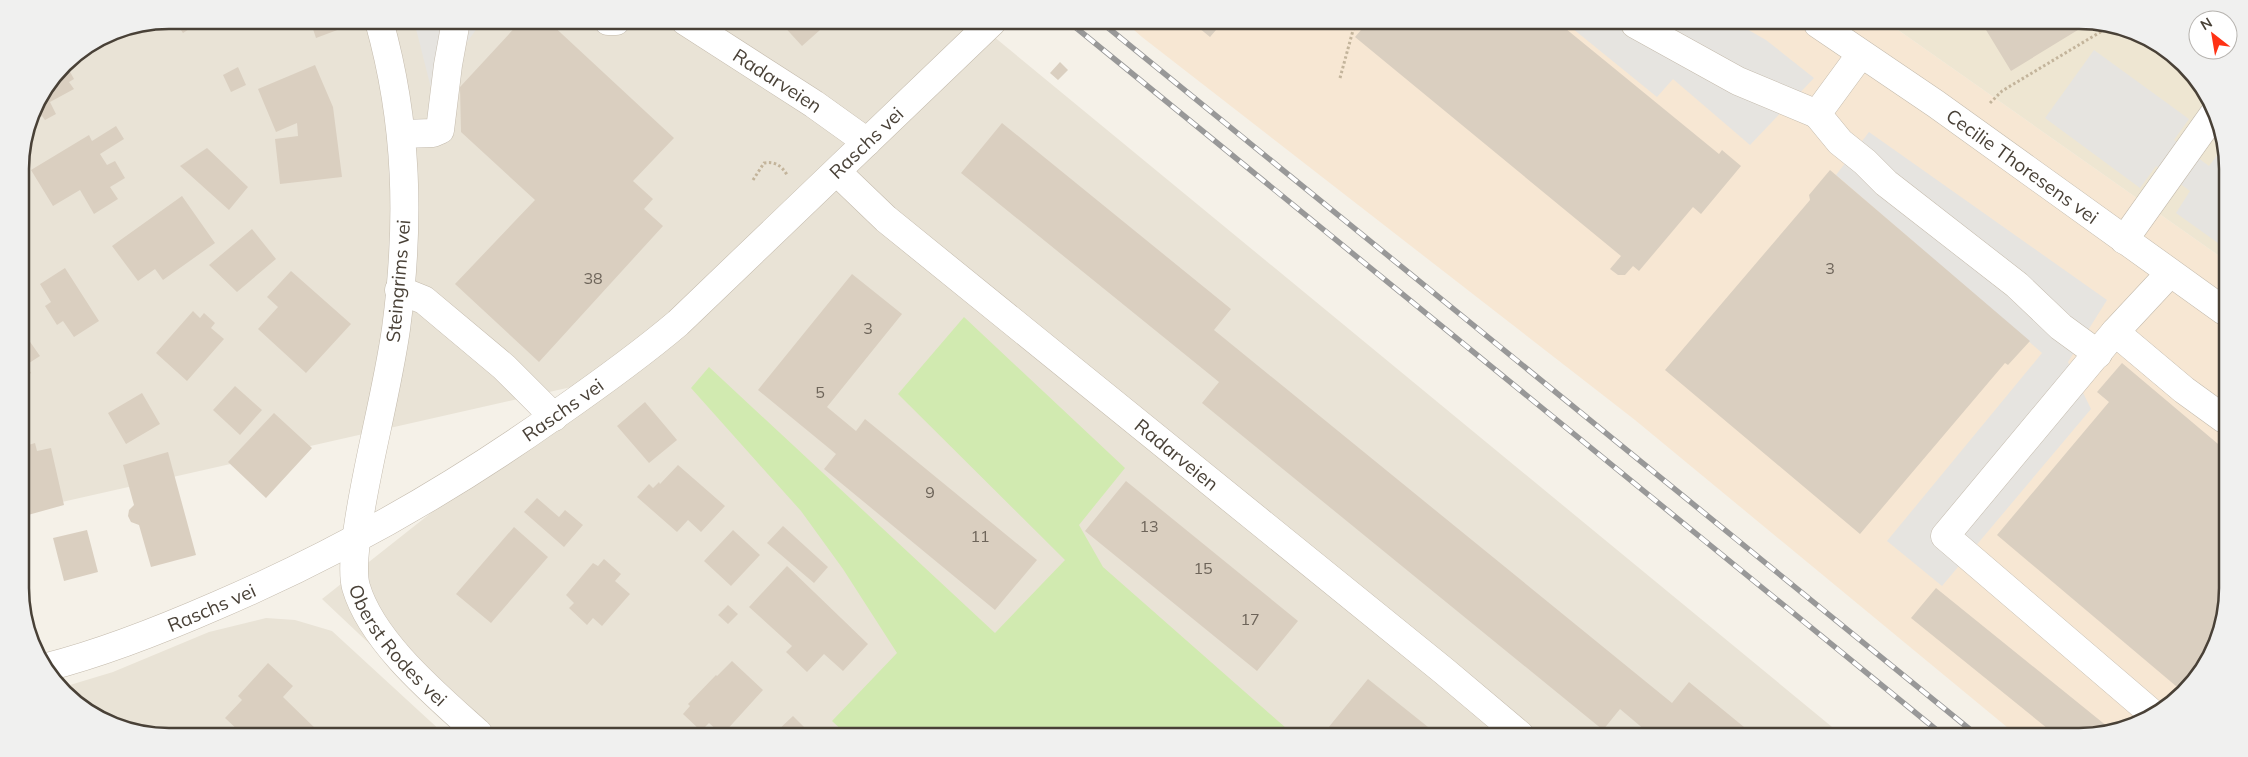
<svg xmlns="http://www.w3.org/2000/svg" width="2248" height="757" font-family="Mulish,sans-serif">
<rect width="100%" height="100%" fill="#f5f1e8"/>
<path fill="#e9e3d6" d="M169,20L976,22L1843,736L464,733L322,599L598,381L22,511L20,159L35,103L64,63L112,31Z
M266,618L295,620L332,631L443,733L130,732L60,688L113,672L209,632Z"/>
<path fill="#f7e7d3" d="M1126,23L1891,25L2225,260L2223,627L2203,671L2170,706L2136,726L2089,737H2019L1635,420L1142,37Z"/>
<path fill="#eee6d2" d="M1891,25H2118L2191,70L2225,140V260Z"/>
<path fill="#d1eab0" d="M964,317L1125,468L1079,525L1103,567L1294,735L846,734L832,721L897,653L843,569L801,511L691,388L709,367L995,633L1065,560L898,394Z"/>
<path fill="#e6e4e0" d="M414,21H482L432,92Z
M1567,24H1738L1766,40L1814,78L1750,145L1673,79L1657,97Z
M2094,50L2189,119L2174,140L2209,166L2225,145V248L2176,213L2190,191L2156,166L2140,188L2045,118Z
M1869,132L2107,300L2068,362L2091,409L1942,586L1887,541L2042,353L1836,175Z"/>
<path fill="#dacfc0" d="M174,20H203L183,33Z
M310,20H337L340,29L316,38Z
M521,21H548L674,138L633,181L653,199L644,209L663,226L539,362L455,284L535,200L461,132L460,87Z
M769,22H829L802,46L780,22L776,26Z
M1193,23H1222L1210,37Z
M1367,23L1560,24L1719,154L1722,150L1741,166L1701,214L1693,207L1639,271L1633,266L1625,275H1618L1610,269L1621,256L1355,37Z
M1983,25H2086L2011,71Z
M1060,62L1068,70L1058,80L1050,73Z
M65,63L74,79L69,82L74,89L50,102L56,114L45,120L42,116L30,122L35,103Z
M315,65L333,107L342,177L280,184L275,139L298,136L297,123L276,132L258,89Z
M238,67L246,85L231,92L223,75Z
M1002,123L1231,309L1214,330L1672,703L1689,682L1755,736H1652L1620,709L1603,730L1202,403L1219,382L961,173Z
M116,126L124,139L100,154L107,165L115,161L125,178L110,187L118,199L94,214L80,190L53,206L31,170L89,135L92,141Z
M207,148L248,187L229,210L180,166Z
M1830,170L2030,341L2008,365L2005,363L1860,534L1665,370L1810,200L1809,195Z
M182,196L215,243L163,280L155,269L138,281L112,246Z
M252,229L276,259L237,292L209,265Z
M65,268L99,321L74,337L63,321L57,325L45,306L51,302L40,284Z
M291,271L351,324L306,373L258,329L278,307L267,297Z
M852,274L902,314L827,407L856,431L865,419L1037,560L995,610L824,469L836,454L758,390Z
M193,311L200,318L204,313L215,323L211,328L224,339L187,381L156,353Z
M21,329L40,356L26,365L31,373L22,379Z
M2122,363L2224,449L2223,627L2203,671L2183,692L1997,535L2109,402L2097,392Z
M235,386L262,410L240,435L213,410Z
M142,393L160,424L126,444L108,413Z
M645,402L677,440L649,463L617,426Z
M274,413L312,448L266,498L228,462Z
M35,443L37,451L51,448L64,505L28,515L24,498H22V447Z
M168,452L196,555L151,567L139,525L131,522L128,516L129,510L134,505L123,465Z
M678,465L725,506L701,532L688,520L677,532L637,497L649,484L653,488L659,482L660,484Z
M1126,481L1298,621L1257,671L1085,531Z
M537,498L559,517L565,510L583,525L564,547L524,512Z
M783,526L828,567L814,583L767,543Z
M514,527L548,557L491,623L456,594Z
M87,530L98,572L64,581L53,538Z
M733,530L760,555L731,586L704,561Z
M604,559L621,574L615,581L630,594L602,626L593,618L587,625L569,608L574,603L566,595L593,563L598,566Z
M787,566L868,644L843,671L824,654L807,672L786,652L792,646L749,607Z
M1936,588L2113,731L2089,737H2058L1911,618Z
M728,605L738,614L728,624L718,615Z
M732,661L763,690L724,733H720L709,723L701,731L683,714L690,706L688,704L716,675L717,676Z
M268,663L293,686L283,697L319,732H240L225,718L242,700L238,696Z
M1368,679L1438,735H1336L1328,728Z
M793,716L811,734L775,733Z"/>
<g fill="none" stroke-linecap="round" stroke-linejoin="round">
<defs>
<g id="minor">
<path id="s1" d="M379,21C408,124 410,223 396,329C387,391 370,452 360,514C357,532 351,570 356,587C372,642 436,695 478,733"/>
<path d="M608,21H616"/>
<path id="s2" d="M685,21L814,104L867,142"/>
<path d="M1635,24L1738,81L1817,114"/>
<path id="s3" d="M1818,24L1936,104L2224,311"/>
<path d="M1861,54L1817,114L1840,142L1865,162L1886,183L2017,285L2061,327L2098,354"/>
<path d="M402,134L433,133L440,130L448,65L456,21"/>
<path id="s4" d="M837,172L886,219L1444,671L1520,735"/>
<path d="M2124,240L2213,115"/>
<path d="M399,290L424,300L504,367L554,417"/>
<path d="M2115,332L2184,390L2224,419"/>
<path id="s5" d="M47,667C106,652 163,629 218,605C337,554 448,491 554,416C597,386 638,357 678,323L992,22"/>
<path d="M2154,715L1945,536L2115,332L2170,273"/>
</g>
</defs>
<use href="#minor" stroke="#c4bbad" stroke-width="29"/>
<path stroke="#c3b49b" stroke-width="3" stroke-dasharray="2.5 2.5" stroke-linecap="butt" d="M935,22L939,30
M1340,78L1355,23
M1990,103L2002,91L2112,25
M753,180L764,163C775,161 782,166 787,175"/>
<use href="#minor" stroke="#fff" stroke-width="28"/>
<defs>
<path id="rail" d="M1069,22L1944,736
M1101,22L1978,736"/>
</defs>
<use href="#rail" stroke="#989898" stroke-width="5.5"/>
<use href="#rail" stroke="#fff" stroke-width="4" stroke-dasharray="11" stroke-linecap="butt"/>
</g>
<g text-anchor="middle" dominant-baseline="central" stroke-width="4" stroke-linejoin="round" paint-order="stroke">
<g font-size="16" fill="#6d6459">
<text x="1830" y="268">3</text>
<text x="593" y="278">38</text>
<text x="868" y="328">3</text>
<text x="820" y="392">5</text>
<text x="930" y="492">9</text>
<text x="1149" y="526">13</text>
<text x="980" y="536">11</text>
<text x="1203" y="568">15</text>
<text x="1250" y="619">17</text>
</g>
<g font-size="19" fill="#494137" stroke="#fff">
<text stroke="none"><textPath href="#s2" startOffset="110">Radarveien</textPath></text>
<text stroke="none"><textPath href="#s5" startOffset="984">Raschs vei</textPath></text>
<text stroke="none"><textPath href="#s3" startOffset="249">Cecilie Thoresens vei</textPath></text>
<text transform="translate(398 281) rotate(-85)">Steingrims vei</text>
<text stroke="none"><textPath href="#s5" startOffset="579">Raschs vei</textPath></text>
<text stroke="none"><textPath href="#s4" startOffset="442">Radarveien</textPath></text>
<text stroke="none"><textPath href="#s5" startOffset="175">Raschs vei</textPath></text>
<text stroke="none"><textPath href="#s1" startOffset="645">Oberst Rodes vei</textPath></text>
</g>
</g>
<path d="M0 0H2248V757H0ZM169 29H2079A140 140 0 0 1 2219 169V588A140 140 0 0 1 2079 728H169A140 140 0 0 1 29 588V169A140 140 0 0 1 169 29Z" fill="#f0f0ef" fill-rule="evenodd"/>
<path fill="none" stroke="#494137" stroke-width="2.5" d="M169 29H2079A140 140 0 0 1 2219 169V588A140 140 0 0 1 2079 728H169A140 140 0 0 1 29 588V169A140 140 0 0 1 169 29Z"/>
<g transform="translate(2213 35) rotate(329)"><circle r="24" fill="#ffffff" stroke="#b6b3af"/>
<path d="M0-4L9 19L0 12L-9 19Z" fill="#ff3215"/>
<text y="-8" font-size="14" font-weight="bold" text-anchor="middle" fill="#494137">N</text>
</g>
</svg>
